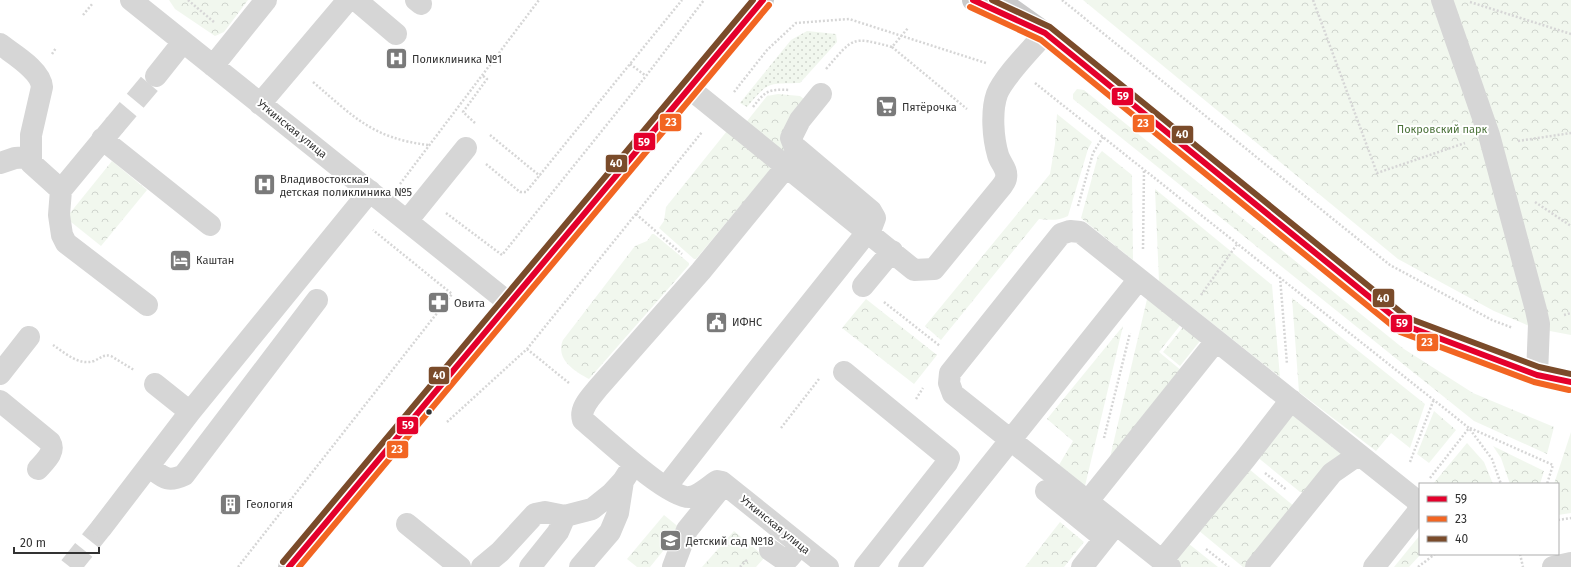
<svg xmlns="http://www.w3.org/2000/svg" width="1571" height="567" font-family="'Fira Sans',sans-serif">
<defs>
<pattern id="grass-dots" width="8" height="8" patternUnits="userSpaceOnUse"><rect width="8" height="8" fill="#f1f7ee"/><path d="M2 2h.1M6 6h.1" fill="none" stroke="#cfd4cd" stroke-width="1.8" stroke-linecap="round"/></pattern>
<pattern id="forest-crowns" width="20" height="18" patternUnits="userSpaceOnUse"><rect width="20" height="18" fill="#f1f7ee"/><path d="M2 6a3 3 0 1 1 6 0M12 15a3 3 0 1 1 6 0" fill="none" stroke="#cfd4cd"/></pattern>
</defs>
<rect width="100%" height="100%" fill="#fff"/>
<path fill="url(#grass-dots)" d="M807,31L836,34L837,42L800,83C767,84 769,81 747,107L740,103L791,40Z"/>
<path fill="url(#forest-crowns)" d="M169,0H248L224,32L215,36L175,9Z
M1083,0H1571V335L1534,328L1494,311L1398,259Z
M1077,89L1084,90L1404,349L1473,393L1554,427L1547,454L1474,421L1073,99V94Z
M778,94L800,96L809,103L787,159L744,125L767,96Z
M1057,114L1092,142L1088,149L1068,216C1059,221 1049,220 1039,219L941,340L925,326L1050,174L1055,144Z
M727,131L775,164L696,259H694L659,228L664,221L666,207Z
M1102,151L1132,175L1133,260L1081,218L1098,156Z
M112,161L147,190L101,246L66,218Z
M1155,189L1272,285L1280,377L1159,281Z
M652,234H654L689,263V265L589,379C574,371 555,359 563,340L635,246L647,241Z
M1148,295L1182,323L1159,352L1182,371L1108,466Z
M1292,298L1425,404L1410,448L1391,433L1376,451L1299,392Z
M866,299L937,355L914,384L842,328Z
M1123,326L1085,486L1059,465L1073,441L1047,419Z
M1183,327L1200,341L1180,366L1163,352Z
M1294,410L1346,452L1305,493L1300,492L1256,456Z
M1434,411L1456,430L1429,463L1417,454Z
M1571,432V513L1558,515V484H1554Z
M1467,443L1484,462L1493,484H1433Z
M1493,446L1544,471L1540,484H1510L1501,458Z
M1249,469L1295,507L1247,567H1243L1198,530Z
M664,515L681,529L650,567H637L627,559Z
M1060,522L1084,542L1064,567H1025Z
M734,531L765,557L756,567H702Z
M1420,535L1421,554L1409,567H1394Z
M1189,544L1218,567H1177L1172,560Z"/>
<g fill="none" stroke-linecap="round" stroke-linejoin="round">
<path stroke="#d6d6d6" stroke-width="22" stroke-dasharray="22 11" stroke-linecap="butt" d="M114,126L156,76
M70,567L102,527"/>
<path stroke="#d6d6d6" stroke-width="2.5" stroke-dasharray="2 2" stroke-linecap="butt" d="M188,0L215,23
M1062,0L1390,265L1492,320L1513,328
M1313,0L1377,173L1465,143
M1470,2L1571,34
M83,15L93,3
M892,47L967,109
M52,54L56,48
M630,64L646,76
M826,69C854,37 851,36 892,47L908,28
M313,82C354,117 372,138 428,145
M1035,83L1469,428L1492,459L1501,484
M734,92L767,50L796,23L849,19L986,63
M753,107C766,90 769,89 790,90
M475,123L463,112L487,79L482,75
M490,135L540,176
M1518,141L1571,133
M486,164L520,192H526L682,0
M400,184L539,0
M1535,202L1571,226
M1078,206L1093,153L1103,137
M446,213L502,255L646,76L704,0
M636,214L682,254
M1143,249L1144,170
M1280,277L1287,364
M1201,295L1238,243
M884,302L940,346
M1564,315L1571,313
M53,345C65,353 79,366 94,361C101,358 103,354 111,356L134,370
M527,349L569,383
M916,399L923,388
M447,422L527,349L702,132
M781,428L819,379
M1470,428L1553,465L1547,484
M1104,438L1130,333
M1410,462L1434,399
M1265,473L1287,490
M1430,478L1469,428
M1558,520L1571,518
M1206,549L1229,567
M1520,554L1523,567
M238,567L452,294L373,230
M740,567L747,560
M1418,567L1435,554"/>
<path stroke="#d6d6d6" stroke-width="22" d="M131,0L509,303
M356,0L396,34
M416,0L421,4
M1442,0L1489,135L1536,310L1539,324L1537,375
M0,44C13,54 41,70 42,87L31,135V163L61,190
M213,66L266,0
M156,76L183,42
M689,88L914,270L934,269L1002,186C1003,184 1006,181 1006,178C1008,169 1000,163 998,155C993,138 991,111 997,94C1004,76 1032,49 1045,33
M260,104L348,0
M114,126L61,190L59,215L62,235L66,243L147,305
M102,139L210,225
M0,163L15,158L30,157
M786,167L701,271L598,388C591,397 579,408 583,420C601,435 670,500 690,497C699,496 709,486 717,481L722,482L828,567
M407,221L466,148
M863,286L892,251
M844,372L949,458L947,463L865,567
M0,374L29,337
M155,384L190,412
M0,401L50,442C56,452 45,461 38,469
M150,467C163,477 167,483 184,475L317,300
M666,487L762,364L872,226L875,218L871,211L794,146L791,138L800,120L821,94
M1046,491L1104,538
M1088,501L1216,341
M407,524L460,567
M102,527L190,412L370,191
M770,550L783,559L789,558L800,545
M1162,561L1246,458L1291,400
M482,567L500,552L535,514L545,512L565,516L592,509L612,493L623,481L634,464
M530,567L558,532L565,516
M580,567L610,532L618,513L623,481
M673,567L687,530L724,484
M909,567L1139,279
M1082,567L1113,528
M1170,567L953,394L949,383L950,373L1061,234L1070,231L1080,232L1416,500L1419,508L1417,513L1374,567
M1256,567L1332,473L1358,455
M1553,567L1571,563"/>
<path stroke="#c9c9c9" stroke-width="22" d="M973,0L1011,18
M999,0L1045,33L1404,325L1537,375L1571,382
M289,567L763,0"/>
<defs>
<path id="bus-1" d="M973,0L1045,33L1404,325L1537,375L1571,382
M289,567L763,0"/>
<path id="bus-2" d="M970,7L1041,40L1400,332L1534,382L1569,390
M299,567L769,5"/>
<path id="bus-3" d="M992,0L1050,27L1408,318L1539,367L1571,374
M283,562L753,0"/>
</defs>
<use href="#bus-1" stroke="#fff" stroke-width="9"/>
<use href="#bus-2" stroke="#fff" stroke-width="9"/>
<use href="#bus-3" stroke="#fff" stroke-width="9"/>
<use href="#bus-1" stroke="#e4002b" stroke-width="6"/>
<use href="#bus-2" stroke="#f26522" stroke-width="6"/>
<use href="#bus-3" stroke="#7a4b2a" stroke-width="6"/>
</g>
<defs>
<symbol id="hospital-square" viewBox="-11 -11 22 22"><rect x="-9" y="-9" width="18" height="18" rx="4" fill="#7a7a7a" stroke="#fff"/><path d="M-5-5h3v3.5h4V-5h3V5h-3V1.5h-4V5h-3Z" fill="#fff"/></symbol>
<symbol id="supermarket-square" viewBox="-11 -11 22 22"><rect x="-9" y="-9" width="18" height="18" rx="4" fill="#7a7a7a" stroke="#fff"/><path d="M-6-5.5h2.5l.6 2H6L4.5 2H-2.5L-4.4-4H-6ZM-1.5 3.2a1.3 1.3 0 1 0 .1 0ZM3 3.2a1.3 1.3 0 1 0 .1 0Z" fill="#fff"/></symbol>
<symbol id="hotel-square" viewBox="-11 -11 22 22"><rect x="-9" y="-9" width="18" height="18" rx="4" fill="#7a7a7a" stroke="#fff"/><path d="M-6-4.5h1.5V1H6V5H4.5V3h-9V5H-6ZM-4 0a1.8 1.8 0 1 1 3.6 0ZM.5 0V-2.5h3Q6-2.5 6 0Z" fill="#fff"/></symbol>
<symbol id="pharmacy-square" viewBox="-11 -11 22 22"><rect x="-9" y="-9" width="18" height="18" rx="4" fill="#7a7a7a" stroke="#fff"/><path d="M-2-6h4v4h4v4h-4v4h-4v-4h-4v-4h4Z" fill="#fff"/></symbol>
<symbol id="civic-square" viewBox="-11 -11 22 22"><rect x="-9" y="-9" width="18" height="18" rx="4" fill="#7a7a7a" stroke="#fff"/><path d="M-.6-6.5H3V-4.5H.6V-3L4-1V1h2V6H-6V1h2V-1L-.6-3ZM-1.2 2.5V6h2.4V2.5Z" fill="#fff"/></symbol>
<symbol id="building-square" viewBox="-11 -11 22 22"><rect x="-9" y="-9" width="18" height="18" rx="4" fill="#7a7a7a" stroke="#fff"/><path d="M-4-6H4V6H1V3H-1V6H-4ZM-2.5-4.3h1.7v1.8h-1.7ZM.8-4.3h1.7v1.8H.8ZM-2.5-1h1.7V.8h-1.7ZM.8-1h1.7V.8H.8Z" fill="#fff"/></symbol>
<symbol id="school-square" viewBox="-11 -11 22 22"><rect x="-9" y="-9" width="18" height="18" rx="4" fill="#7a7a7a" stroke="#fff"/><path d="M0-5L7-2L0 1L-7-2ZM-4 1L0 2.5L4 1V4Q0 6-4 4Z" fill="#fff"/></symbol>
</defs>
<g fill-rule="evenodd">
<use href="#hospital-square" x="384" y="46" width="25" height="25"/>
<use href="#supermarket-square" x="874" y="94" width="25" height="25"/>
<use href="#hospital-square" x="252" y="172" width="25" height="25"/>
<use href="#hotel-square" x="168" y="248" width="25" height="25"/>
<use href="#pharmacy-square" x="426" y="290" width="25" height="25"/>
<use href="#civic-square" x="704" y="310" width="25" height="25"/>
<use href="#building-square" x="218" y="492" width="25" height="25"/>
<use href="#school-square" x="658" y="528" width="25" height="25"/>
</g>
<circle fill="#323232" stroke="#fff" stroke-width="1.5" cx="429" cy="412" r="3.5"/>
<g text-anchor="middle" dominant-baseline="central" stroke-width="4" stroke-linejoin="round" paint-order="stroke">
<g font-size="11" fill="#323232" stroke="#fff" text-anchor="start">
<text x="412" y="59">Поликлиника №1</text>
<text x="902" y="107">Пятёрочка</text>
<text x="280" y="179">Владивостокская<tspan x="280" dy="13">детская поликлиника №5</tspan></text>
<text x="196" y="260">Каштан</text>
<text x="454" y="303">Овита</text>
<text x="732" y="322">ИФНС</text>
<text x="246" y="504">Геология</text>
<text x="686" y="541">Детский сад №18</text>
</g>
<g font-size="11" fill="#323232" stroke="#fff">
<text transform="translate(292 129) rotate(39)">Уткинская улица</text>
<text transform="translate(775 525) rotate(39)">Уткинская улица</text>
</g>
<g font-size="11" fill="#4c733b" stroke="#fff">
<text x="1442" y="129">Покровский парк</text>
</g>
</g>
<g stroke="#fff" stroke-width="1.5">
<rect x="1111" y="87" width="23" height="19" rx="4" fill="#e4002b"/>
<rect x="659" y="113" width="23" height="19" rx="4" fill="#f26522"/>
<rect x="1132" y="114" width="23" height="19" rx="4" fill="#f26522"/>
<rect x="1171" y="125" width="23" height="19" rx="4" fill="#7a4b2a"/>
<rect x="633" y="132" width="23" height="19" rx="4" fill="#e4002b"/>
<rect x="605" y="154" width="23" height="19" rx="4" fill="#7a4b2a"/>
<rect x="1372" y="288" width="23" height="20" rx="4" fill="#7a4b2a"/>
<rect x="1390" y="314" width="23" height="19" rx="4" fill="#e4002b"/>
<rect x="1416" y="333" width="23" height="19" rx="4" fill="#f26522"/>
<rect x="428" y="366" width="22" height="19" rx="4" fill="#7a4b2a"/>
<rect x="396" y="416" width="23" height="19" rx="4" fill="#e4002b"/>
<rect x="386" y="440" width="23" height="19" rx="4" fill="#f26522"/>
</g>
<g font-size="11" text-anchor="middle" font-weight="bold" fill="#fff">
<text x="1123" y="100">59</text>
<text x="671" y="126">23</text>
<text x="1143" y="127">23</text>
<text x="1182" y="138">40</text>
<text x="644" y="146">59</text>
<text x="616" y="167">40</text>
<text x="1383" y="302">40</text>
<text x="1402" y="327">59</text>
<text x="1427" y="346">23</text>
<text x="439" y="379">40</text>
<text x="408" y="429">59</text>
<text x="397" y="453">23</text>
</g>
<rect x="1419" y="483" width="140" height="72" fill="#ffffff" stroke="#adadad"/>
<rect x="1427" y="496" width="20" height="6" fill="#e4002b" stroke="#adadad"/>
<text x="1455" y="503" font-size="12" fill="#323232">59</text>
<rect x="1427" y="516" width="20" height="6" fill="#f26522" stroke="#adadad"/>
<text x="1455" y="523" font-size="12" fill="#323232">23</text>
<rect x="1427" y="536" width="20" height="6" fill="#7a4b2a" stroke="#adadad"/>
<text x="1455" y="543" font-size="12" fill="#323232">40</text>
<path d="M14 547v6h85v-6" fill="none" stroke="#323232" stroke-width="2"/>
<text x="20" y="547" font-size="12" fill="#323232" stroke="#ffffff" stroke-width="3" paint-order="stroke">20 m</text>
</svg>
